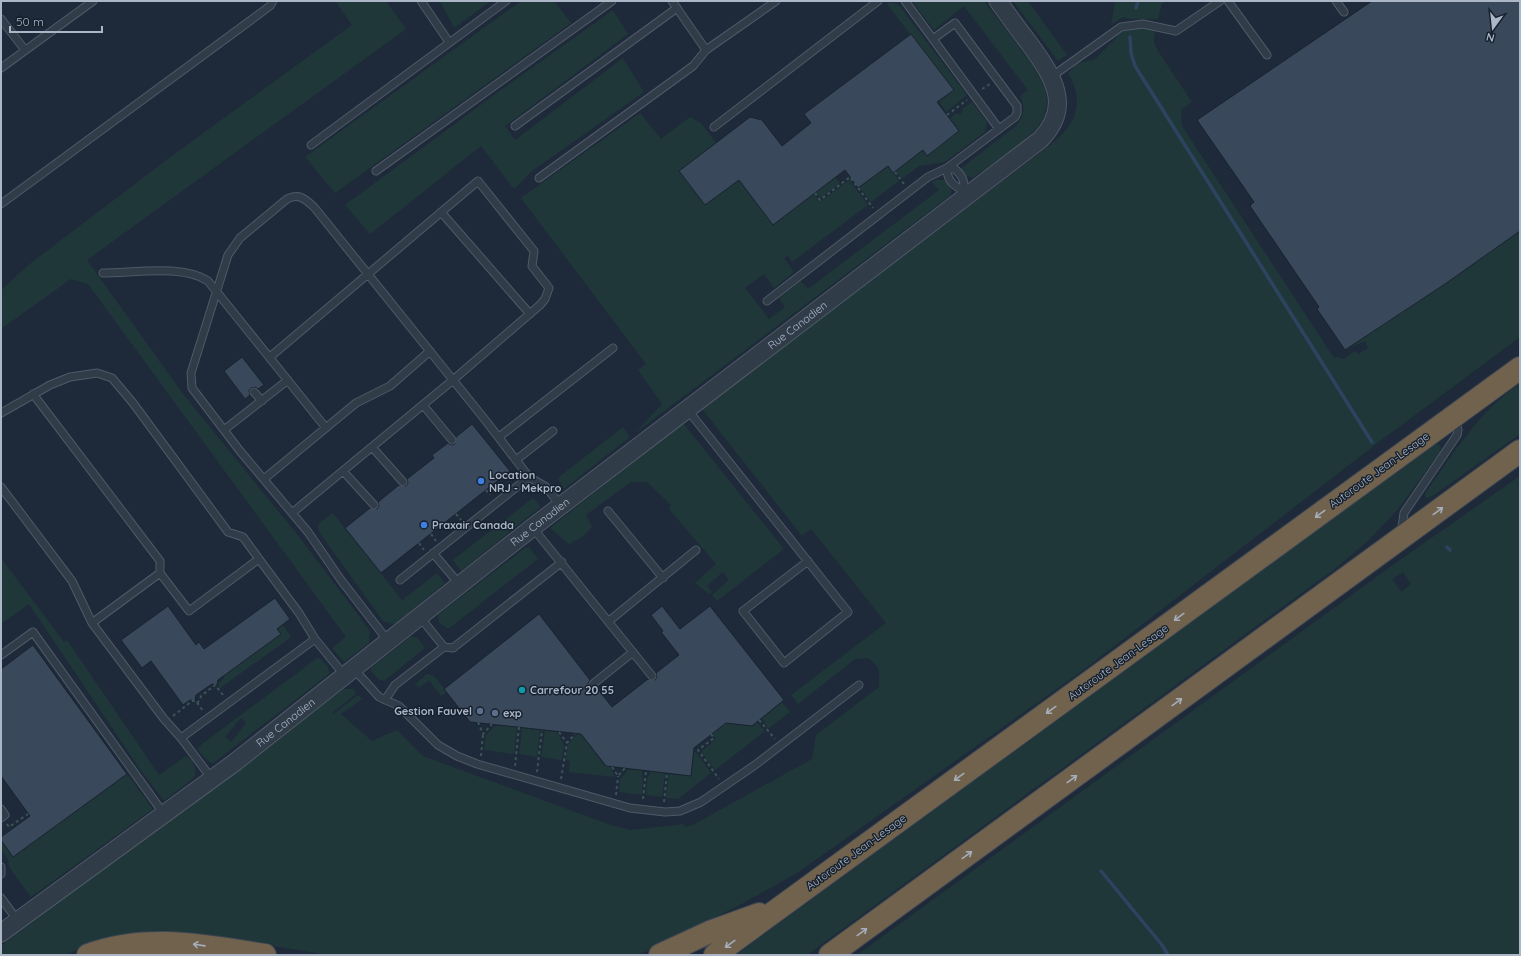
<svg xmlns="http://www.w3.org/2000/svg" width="1521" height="956" font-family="Quicksand,sans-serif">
<rect width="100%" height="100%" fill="#1e2a39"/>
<path fill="#20373a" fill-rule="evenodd" d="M335,1H386L406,29L87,260L183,394L300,538L370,631L369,643L344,662L332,648L346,637L88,284L71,279L1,329V290L31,263L169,158L352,25Z
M440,1H491L454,28Z
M521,1H554L571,23L335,193L305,157Z
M912,1H984C997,19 1043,74 1046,92C1048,102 1046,117 1039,125C1024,145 994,162 973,178L964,175L960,169L1016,126C1024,116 1026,108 1020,96L1028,90L964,6L934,30Z
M1013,1H1028L1067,55L1058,61Z
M1115,1H1165L1162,4L1158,19H1131L1123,17L1111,25Z
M890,2L899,5L967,95L946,112L939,101L953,90L887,4Z
M613,10L628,34L505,126L515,140L623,58L644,92L532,171L514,189L481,146L370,234L345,205L494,95Z
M1142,28L1155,30L1154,43L1158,51L1192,102L1181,110L1182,126L1334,358L1337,357L1344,359L1355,351L1358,354L1368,348L1365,341L1345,350L1520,231V337L1380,441L1082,671L865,825L797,873L740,905L645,952L636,955H329L211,936L174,932H145L102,940L64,955H1V946L344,689H354L356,694L332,713L333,714L358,695L362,699L341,714L372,741L397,730L423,756L608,824L630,830L684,824L685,827L693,825L812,759L816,735L879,687C878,671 884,670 868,658L855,659L798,704L791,695L886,623L811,529L802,536L702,409L1054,142C1078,121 1084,101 1068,73L1078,63L1094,60L1122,32Z
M972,102L987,122L985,132L945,162L919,166L902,179L896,171L923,150L927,155L959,131L950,118L957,113L959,115L963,111L962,109Z
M640,113L661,139L690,117L701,123L716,143L680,171L705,205L739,180L773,224L814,194L820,202L849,180L868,205L792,262L788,256L784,258L794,272L774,288L764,274L745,288L769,319L785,307L779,298L801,281L808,289L939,190L932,182L936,180H944L951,188V195L635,433L662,404L638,370L646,364L521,198Z
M888,166L899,181L871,202L859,187Z
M835,177L840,183L821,198L816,192Z
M1520,383V434L1434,495L1428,498L1425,497L1426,492C1457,449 1476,415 1520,383Z
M683,423L784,549L717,601L712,595L729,580L723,572L707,586L712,592L709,594L695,583L716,564L669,509L671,505L647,482H631L586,515L592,527L582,537L569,544L550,528Z
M623,427L630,437L564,489L558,479L559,477Z
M1437,444L1441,447L1440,452L1398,509L1369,540L1336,568L807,955H736L1430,448Z
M1520,476V955H857L1397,562ZM1403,572L1411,584L1402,592L1392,579Z
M533,498L540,506L538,509L461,571L453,560Z
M333,513L402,600L437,573L445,583L396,623L392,624L383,621L319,532L318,524Z
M529,547L538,559L448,629L439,622L438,615L525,548Z
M1,558L64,642L67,640L159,775L186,756C193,760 197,769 195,777L164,801L137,765L29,604L1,624Z
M283,625L291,637L290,638L220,688L218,684L224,678V675L280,633L277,629Z
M410,637L418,638L425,648L384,681L378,679L371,671V668Z
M320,658L328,667L329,674L212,764L200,753L198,748L202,744L316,659ZM241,718L246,723L231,742L225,737Z
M427,674L434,676L447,692L441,696L429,680L419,688L415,684Z
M782,702L790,712L768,729L762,718Z
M757,722L765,731L715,770L701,752L716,739L712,733L726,723L752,726Z
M496,725L517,727L514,754L484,750L486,735Z
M522,728L540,730L537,757L519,754Z
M545,730L557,732L564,745L562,760L541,757Z
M577,734H581L605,766H610L615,777L569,772L570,761L566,760L568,745Z
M693,752L697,753L711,773L678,799L666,798L669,774L691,776Z
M629,769L642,770L643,779L642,795L619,792L620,779Z
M651,771L665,773L662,797L646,795L647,780Z
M127,774L153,809L31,897L9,867L8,859L1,850V840L13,856Z"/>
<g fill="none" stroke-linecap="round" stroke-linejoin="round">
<path stroke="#2d4460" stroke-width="3.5" d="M1136,8L1138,1
M1130,37L1131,53L1135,66L1372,442
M1447,547L1450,550
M1101,871L1162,945L1168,955"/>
</g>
<path fill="#39485a" stroke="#192330" d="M1372,1H1520V231L1445,284L1345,350L1317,309L1319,307L1250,206L1254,202L1197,120Z
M911,34L954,90L937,102L959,131L927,156L923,150L893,173L888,166L858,188L845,170L773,225L739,180L705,205L679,171L750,117L762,120L782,146L811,123L804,114Z
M242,357L264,385L258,389L255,387L251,388L249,391L250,395L245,399L224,371Z
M472,424L510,471L381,573L345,528L370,508L377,509L379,506L378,502L399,485L406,486L408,483L407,479L434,458L432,455L448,443L452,445L455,444L456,437Z
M275,598L290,619L277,629L281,634L218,680L217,685L212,684L196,695L195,701L190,700L183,705L151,661L142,668L121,640L168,606L196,645L199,642L204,649Z
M662,606L680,629L710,606L784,700L752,726L726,723L694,748L691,776L606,766L581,734L470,722L444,689L539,614L590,680L588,683L589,687L593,689L597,688L612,707L648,679L655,680L657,677L656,673L679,655L661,632L663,631L651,615Z
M33,645L127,774L13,857L1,840V837L30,816L1,776V669Z"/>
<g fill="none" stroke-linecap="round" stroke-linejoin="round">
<defs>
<path id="service" d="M421,1L449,42
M672,1L706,50
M905,1L999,129
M1228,1L1267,55
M1336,1L1344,12
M1,19L25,50
M1,68L93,1
M1051,77L1121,27L1143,24L1176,31L1220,1
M515,126L677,8
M714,127L878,1
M311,145L506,1
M376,171L612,1
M539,178L693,66L706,50L776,1
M964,191C953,185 947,181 947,168L955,169C958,172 962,176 963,180C965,186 963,190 967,196
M1,204L270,6L273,1
M441,212L530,314
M103,273C133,273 183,264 208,281L326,428
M767,301L928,177L947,168L1015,117L1017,113V106L955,23L933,39
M270,357L478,181L534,251L532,266L549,288L545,299L540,305L453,380L292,513
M254,392L262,401
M33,394L160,561V573
M423,405L452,440
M687,409L848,612L784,663L743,611L808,561
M1,413L50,385L70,377L97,373L112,378L133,403L228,532L243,537L259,559
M224,430L288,380
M499,437L613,348
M372,447L403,482
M516,460L553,431
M343,471L374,505
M264,479L356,403L390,386L430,351
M1,487L72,581L92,623L164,719L181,738
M608,511L663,578
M533,528L652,676
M1405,532L1402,527L1404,513L1457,435L1458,430L1455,419
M433,553L460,585
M400,580L529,477
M609,621L696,550
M92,623L160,573L189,611L259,559L299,613L315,639
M388,641L341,580L308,532L240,451L192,388L191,373L228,255L240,238L287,199C299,193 305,199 314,207L486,421L529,477L546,487L561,506
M444,647L453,648L562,562
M1,655L33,632L164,814
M354,669L379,697L399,706L438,745L457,756L477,764L630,808L665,812L680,811L701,802L755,765L859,685
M593,684L633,652
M385,700L395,685L444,647L420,617
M212,779L181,738L315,639L345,676
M1,809L5,815L1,818
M1,867V874
M1,898L18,921"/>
<g id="tertiary">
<path id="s1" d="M1,933L234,763L533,527L1040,140C1074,106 1052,75 1029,43C1018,29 1008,15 998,1"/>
</g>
<path id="motorway" d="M88,955C147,933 205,946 265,955
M660,955L712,931L759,914
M715,955L1520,368
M830,955L1520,451"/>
</defs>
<use href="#service" stroke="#4f5968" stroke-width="9"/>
<use href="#tertiary" stroke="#4f5968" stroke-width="19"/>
<use href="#motorway" stroke="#3c4654" stroke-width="24"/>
<path stroke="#3a5355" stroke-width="2" stroke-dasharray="3 3" stroke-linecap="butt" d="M982,89L990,84
M947,115L967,100
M895,172L904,184
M815,193L820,200L850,177L873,208
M486,490L490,495
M456,514L461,520
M431,534L436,541
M419,543L424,550
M197,703L200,700L201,696L215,685L223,695
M173,716L192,701H196L203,711
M759,720L775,739
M478,722L483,734L492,724
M559,732L567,743
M711,734L714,738L698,750L719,779
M481,756L483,734
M515,766L519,727
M612,767L618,776L625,768
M537,772L542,730
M561,779L567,743L575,734
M616,795L618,776
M643,799L646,771
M664,802L667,773
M7,824L9,827L28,814"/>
<use href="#service" stroke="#313c49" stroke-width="7"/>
<use href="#tertiary" stroke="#313c49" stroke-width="17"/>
<use href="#motorway" stroke="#70624d" stroke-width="22"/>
</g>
<defs><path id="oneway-shaft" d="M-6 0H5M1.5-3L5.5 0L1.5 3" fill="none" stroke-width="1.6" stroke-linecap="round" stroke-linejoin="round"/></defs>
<g stroke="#a5aebb">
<use href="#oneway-shaft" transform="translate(1438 511) rotate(-36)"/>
<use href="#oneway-shaft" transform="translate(1320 514) rotate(144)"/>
<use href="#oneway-shaft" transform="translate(1179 617) rotate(144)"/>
<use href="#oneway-shaft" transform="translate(1177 702) rotate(-36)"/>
<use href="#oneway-shaft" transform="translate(1051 710) rotate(144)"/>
<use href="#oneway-shaft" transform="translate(959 777) rotate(144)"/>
<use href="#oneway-shaft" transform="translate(1072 779) rotate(-36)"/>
<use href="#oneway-shaft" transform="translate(967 855) rotate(-36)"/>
<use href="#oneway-shaft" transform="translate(862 932) rotate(-36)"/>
<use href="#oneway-shaft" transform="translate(730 944) rotate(144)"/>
<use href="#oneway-shaft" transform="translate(199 945) rotate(-172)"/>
</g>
<g fill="#3f7fe0" stroke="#17212e" stroke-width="1.5">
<circle cx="481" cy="481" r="4"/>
<circle cx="424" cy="525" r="4"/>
</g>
<circle fill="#0f9aa8" stroke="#17212e" stroke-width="1.5" cx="522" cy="690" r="4"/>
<g fill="#5c6f8a" stroke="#17212e" stroke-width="1.5">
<circle cx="480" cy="711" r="4"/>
<circle cx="495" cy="713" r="4"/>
</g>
<g text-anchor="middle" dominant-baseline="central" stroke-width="3" stroke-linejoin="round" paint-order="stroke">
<g font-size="11" fill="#abb6c7" stroke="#17212e">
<text stroke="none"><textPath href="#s1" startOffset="1002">Rue Canadien</textPath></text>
<text transform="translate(1379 470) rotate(-36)">Autoroute Jean-Lesage</text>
<text stroke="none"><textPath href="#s1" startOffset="678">Rue Canadien</textPath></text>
<text transform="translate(1118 662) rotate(-36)">Autoroute Jean-Lesage</text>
<text stroke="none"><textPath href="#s1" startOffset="354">Rue Canadien</textPath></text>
<text transform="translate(856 852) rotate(-36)">Autoroute Jean-Lesage</text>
</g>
<g font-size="11" font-weight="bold" fill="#abb6c7" stroke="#17212e" text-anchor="start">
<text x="489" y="475">Location<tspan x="489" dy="13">NRJ - Mekpro</tspan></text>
<text x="432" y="525">Praxair Canada</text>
<text x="530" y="690">Carrefour 20 55</text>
<text x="472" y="711" text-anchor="end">Gestion Fauvel</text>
<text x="503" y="713">exp</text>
</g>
</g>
<rect width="1521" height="956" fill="none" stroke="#abb6c7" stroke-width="4"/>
<g transform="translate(1493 28) rotate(195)" stroke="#17212e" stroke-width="3" paint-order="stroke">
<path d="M0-3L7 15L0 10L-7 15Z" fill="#abb6c7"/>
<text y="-6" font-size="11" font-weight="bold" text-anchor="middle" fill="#abb6c7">N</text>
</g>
<path d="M10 26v6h92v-6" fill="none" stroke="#abb6c7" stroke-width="2"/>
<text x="16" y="26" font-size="12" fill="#abb6c7" stroke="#17212e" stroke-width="3" paint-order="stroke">50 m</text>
</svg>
